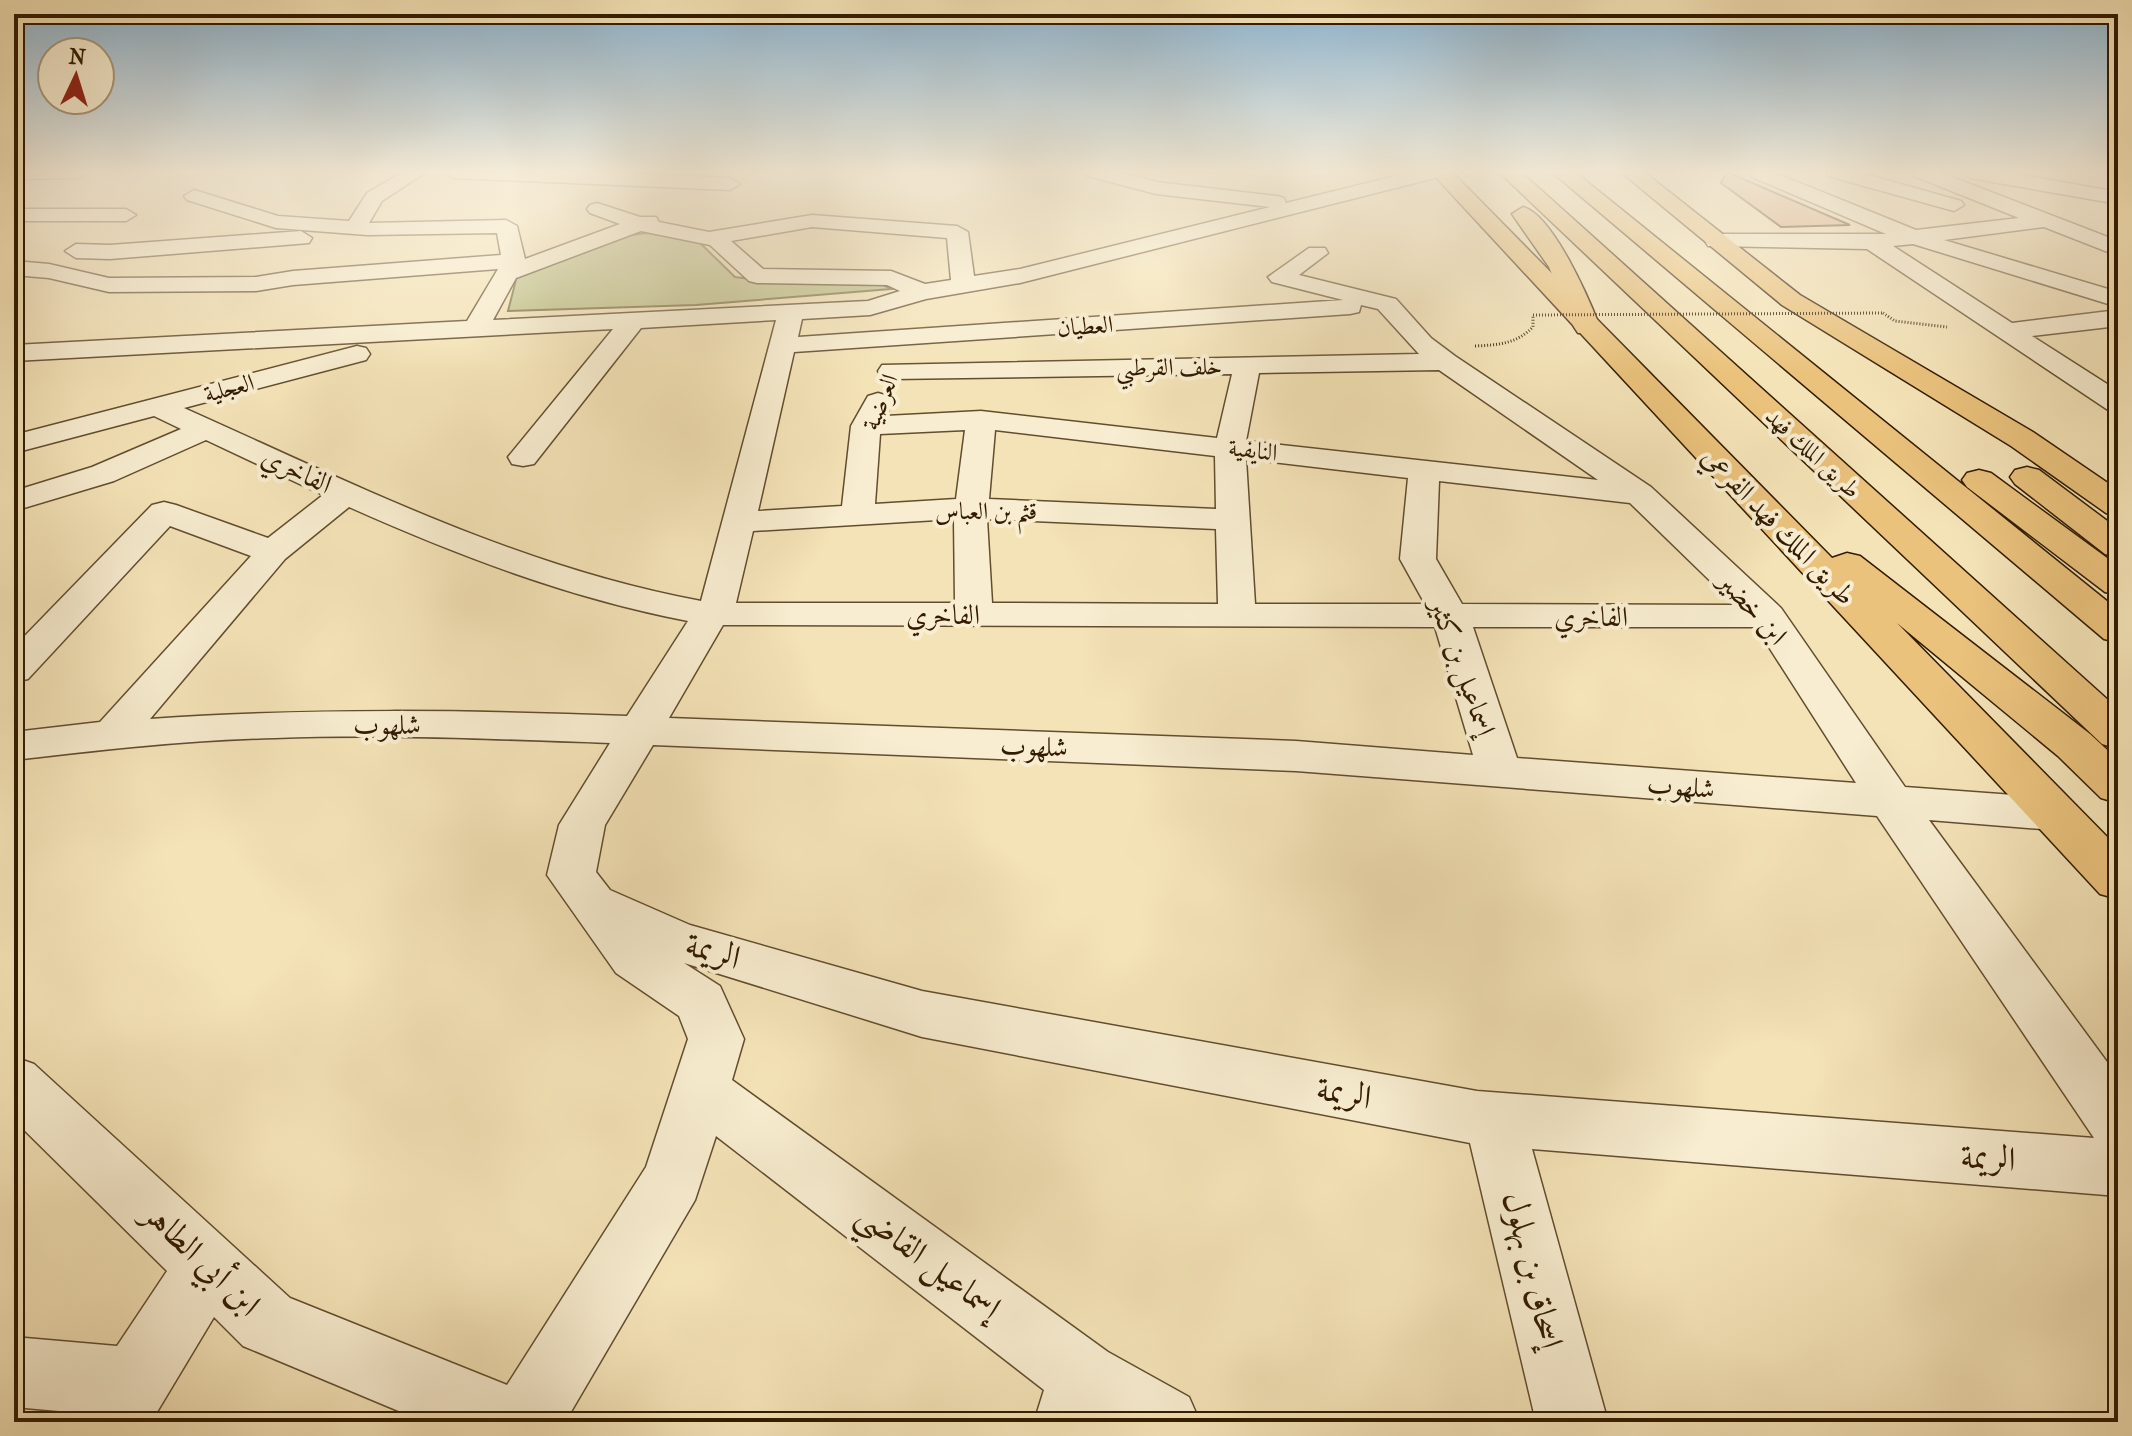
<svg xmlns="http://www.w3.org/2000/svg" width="2132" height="1436" font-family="'IM FELL French Canon',Amiri,serif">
<rect width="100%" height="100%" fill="#f4e3b7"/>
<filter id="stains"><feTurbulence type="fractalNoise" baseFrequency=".0025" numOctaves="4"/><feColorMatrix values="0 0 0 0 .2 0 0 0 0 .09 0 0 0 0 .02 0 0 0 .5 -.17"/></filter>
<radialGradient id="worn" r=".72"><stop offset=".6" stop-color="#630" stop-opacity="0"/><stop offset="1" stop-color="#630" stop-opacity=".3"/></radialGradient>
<path fill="#c0c38b" stroke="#796f46" stroke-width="2" d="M648,233L697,240L735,277L766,281H876L891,289L696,305L508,311L517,276L629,235Z"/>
<path fill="#dfaa82" stroke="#321b00" stroke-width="2" d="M1727,172L1850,225L1781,227L1721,183Z"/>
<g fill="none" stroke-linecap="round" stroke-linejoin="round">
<defs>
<path id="minor" d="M14,172H86L77,178L14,179Z
M403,172H426L382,201L369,223L506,220L517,226L525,259L620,224L590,213L587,209L590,205L597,203L640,217H656L659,222L709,232L812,215L957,226L968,232L974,276L1020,269L1270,207L1156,194L1088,176L1086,172H1118L1156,182L1277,196L1284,198L1286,203L1412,172H1445L1443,176L1020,283L926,299L870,315L802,319L798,337L1343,300L1272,282L1268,277L1309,248H1325L1328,253L1299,275L1396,299L1431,338L1455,356L1651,487L1781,608L1905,787L2054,798L2070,803L2077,814L2070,825L2054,830L1929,820L2118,1077V1196L1532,1149L1608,1422H1536L1470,1143L922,1037L684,963L720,986L744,1039L732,1080L1108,1352L1189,1397L1200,1422H1034L1044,1390L716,1136L695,1200L565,1422H425L243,1346L214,1317L151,1422H77L81,1413L14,1407V1337L117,1346L167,1271L14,1120V1057L34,1064L290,1298L507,1385L646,1167L688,1039L679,1016L616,973L547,875L559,825L610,743C499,739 387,734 275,738C188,740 101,750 14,760V732L100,722L251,556L170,526L28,679L14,682V647L152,505L164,502L176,505L268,538L323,495L206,440L114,481L14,511V491L92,467L181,429L154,416L14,453V435L357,346L366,348L370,354L366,360L184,408C352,483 517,567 701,601L776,320L641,328L534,464L523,466L512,464L508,457L613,329L14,361V345L467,321L498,269L293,285L256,291L109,292L49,278L14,275V261L49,264L109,278L256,277L293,271L501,255L497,233L367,235L276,228L187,200L184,196L194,190L278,216L349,221L367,193ZM812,227L947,238L951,280L925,284L891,271L763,269L731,241ZM641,231L710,245L749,281L757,283L887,285L900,291L868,301L493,320L516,278ZM1361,305L1378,309L1419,354L882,365L878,371L882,377L892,379L1232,374L1217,438L981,411L886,416L892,402L888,396L878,393L868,396L851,426L842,506L758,511L794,352L1350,314L1359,312ZM1439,370L1598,480L1246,441L1259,373ZM965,430L956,499L875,504L880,434ZM995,430L1215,456L1216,509L989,499ZM1246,459L1408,478L1400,559L1425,604H1255ZM1439,481L1630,503L1735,605L1462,604L1436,559ZM349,507C459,556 569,598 688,621L627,716C468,710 310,708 150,719L285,559ZM954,519L955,603H736L753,531ZM987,519L1216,529L1218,604L992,603ZM723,625L1435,627L1473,755L1296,741L669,718ZM1473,627H1756L1856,783L1517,758ZM653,745L1296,771L1877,816L2094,1138L1477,1091L922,991L690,925L610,890L596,872L605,825Z
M445,172H594L730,178L740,184L730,190L454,178Z
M1750,172H1773L1916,230L2019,218L1914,176L1912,172H1939L2118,241V256L2044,227L1944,240L2118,292V307L1913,244L1893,246L2012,323L2118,310V326L2032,336L2118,391V413L2108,410L1867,249L1708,246L1705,241L1708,236L1716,234H1886L1752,177Z
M1826,172H1858L1961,201L1964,205L1954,211L1828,176Z
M1961,172H2005L2118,192V204L1970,178Z
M14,209H126L136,215L126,221H14Z
M301,231L312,238L309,243L110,259L76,258L65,251L76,244L110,245Z"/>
<path id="major" d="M1431,172H1452L1832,558L1847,553L1860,556L2090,734L2118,760V803L2101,798L2058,756L1897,623L2118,848V899L2100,894Z
M1621,172H1644L1800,295L2033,432L2118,490V516L2106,513L2011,446L1782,305Z
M2027,467L2039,470L2118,529V557L2105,554L2015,484L2010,477L2015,470Z"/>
<path id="highway" d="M1499,172H1521L2118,709V749L2102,744Z
M1552,172H1575L2118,610V642L2104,639Z
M1523,207C1553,215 1589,299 1600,327L1596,333H1578L1574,327L1549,267L1512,214Z
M1979,470L1991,473L2118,566V595L2105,592L1967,487L1962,480L1967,473Z"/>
</defs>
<use href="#minor" stroke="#624d2e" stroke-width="3"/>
<use href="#major" stroke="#321b00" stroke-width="3"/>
<use href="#highway" stroke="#321b00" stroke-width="3"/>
<path stroke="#321b00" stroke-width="3" stroke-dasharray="1 2" stroke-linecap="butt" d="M1883,313L1895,321L1947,327
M1475,346C1498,345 1516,344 1533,327V315"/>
<use href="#minor" fill="#f8edd0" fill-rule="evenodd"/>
<use href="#major" fill="#eac27c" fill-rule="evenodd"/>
<use href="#highway" fill="#eac27c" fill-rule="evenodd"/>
<path stroke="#321b00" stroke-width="3" stroke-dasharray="1 2" stroke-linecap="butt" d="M1533,315L1883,313"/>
</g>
<linearGradient id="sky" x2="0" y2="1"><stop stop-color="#8cb7d6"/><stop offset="0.46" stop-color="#faf2df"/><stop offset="1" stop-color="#faf2df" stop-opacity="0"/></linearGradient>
<rect width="2132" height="373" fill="url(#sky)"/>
<g text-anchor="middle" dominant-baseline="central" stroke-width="8" stroke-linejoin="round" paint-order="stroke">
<g font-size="24" fill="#321b00" stroke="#f8edd0">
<text transform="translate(1085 326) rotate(-4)">العطيان</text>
<text transform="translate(1169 367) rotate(-1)">خلف القرطبي</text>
<text transform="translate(229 388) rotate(-15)">العجلية</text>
<text transform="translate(880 402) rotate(-68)">العرضية</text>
<text transform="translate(1253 450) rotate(7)">النايفية</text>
<text transform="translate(1813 453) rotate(43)">طريق الملك فهد</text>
<text x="986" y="511">قثم بن العباس</text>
</g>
<g font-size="28" fill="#321b00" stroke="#f8edd0">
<text transform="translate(297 470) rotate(25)">الفاخري</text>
<text transform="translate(1779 526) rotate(46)">طريق الملك فهد الفرعي</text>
<text transform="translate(1753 608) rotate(48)">ابن خضير</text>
<text x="943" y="614">الفاخري</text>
<text x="1591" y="616">الفاخري</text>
<text transform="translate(1463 667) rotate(70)">إسماعيل بن كثير</text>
<text x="387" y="724">شلهوب</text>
<text transform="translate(1034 746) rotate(2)">شلهوب</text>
<text transform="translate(1681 786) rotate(5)">شلهوب</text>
</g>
<g font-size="34" fill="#321b00" stroke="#f8edd0">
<text transform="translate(713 951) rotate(17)">الريمة</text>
<text transform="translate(1344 1093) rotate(11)">الريمة</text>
<text transform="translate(1988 1158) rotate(4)">الريمة</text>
<text transform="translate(202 1259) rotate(44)">ابن أبي الطاهر</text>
<text transform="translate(929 1261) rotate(37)">إسماعيل القاضي</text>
<text transform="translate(1533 1270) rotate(76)">إسحاق بن بهلول</text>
</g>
</g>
<rect width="2132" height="1436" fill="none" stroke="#f4e3b7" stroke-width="48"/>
<rect x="16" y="16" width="2100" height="1404" fill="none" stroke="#321b00" stroke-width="4"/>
<rect x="24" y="24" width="2084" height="1388" fill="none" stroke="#321b00" stroke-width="2"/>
<g transform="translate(76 76) rotate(4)"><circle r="38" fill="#f8edd0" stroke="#a9997d" stroke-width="2"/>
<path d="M0-6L14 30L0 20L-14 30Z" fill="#8f2418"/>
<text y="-12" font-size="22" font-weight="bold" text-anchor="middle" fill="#321b00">N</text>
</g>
<rect width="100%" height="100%" filter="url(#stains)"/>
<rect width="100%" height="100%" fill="url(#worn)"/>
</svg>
